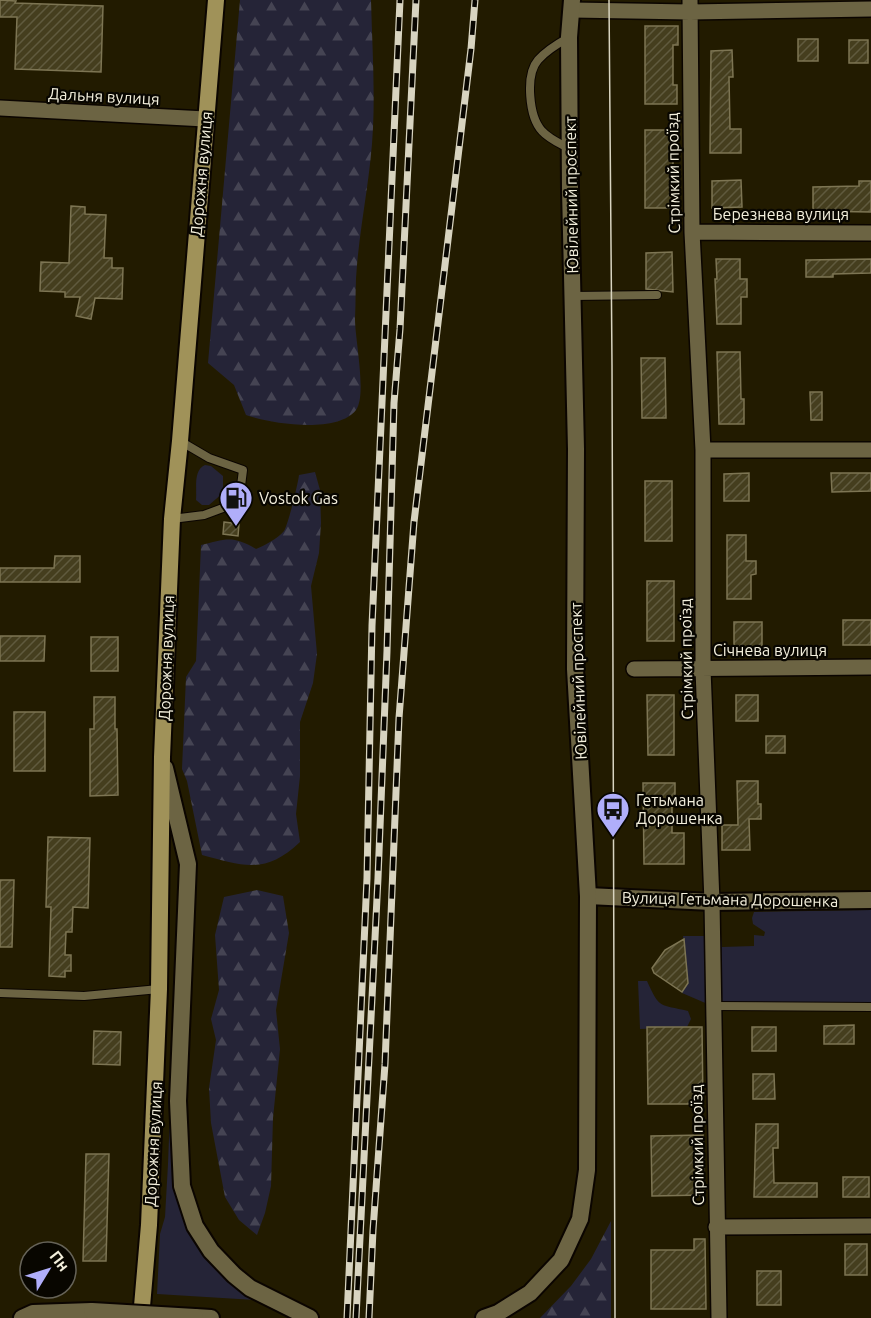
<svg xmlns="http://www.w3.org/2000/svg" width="871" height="1318" font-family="Ubuntu,sans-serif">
<defs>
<pattern id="forest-firs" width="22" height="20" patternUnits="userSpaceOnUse" patternTransform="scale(1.5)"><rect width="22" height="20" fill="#252437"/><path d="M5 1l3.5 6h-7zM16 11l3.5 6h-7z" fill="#454453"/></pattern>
<pattern id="building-hatch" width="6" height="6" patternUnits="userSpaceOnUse" patternTransform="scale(1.5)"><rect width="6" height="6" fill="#453e1e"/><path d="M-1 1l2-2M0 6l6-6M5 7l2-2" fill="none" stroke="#605a3e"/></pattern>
</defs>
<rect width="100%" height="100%" fill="#221b00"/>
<path fill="#252437" d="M205,465L211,466L223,476V493L209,505H202L196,500C197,488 193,470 205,465Z
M180,853L181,864L173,1101L172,1163L175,1187L181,1212L189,1230L255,1300L157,1294L160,1234L165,1217L168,1164Z
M871,910V1003L710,1005L682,993L687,978L683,936H721L722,947L754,946V935L764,936L765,932L753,924L752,918L754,912Z
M638,981H647C660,1010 660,1004 688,1011L691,1019L687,1027L640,1029Z"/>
<path fill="url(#forest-firs)" d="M240,0H371C372,42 375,86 373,128C371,174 361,219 357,265C355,283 356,301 355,319C355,340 367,395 356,410C338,434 270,424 246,415L234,385L208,363Z
M315,472L320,490L321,523L319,553L311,586L317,654L313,683L300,722V776L296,814L300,842C265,875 244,866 202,855L187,781L182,769L186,677L196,661L201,545C225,539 233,535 256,549C265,545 277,539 284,531C288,525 298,484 299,475Z
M257,890L283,896L289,933L276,1010L280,1049L273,1118L271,1186L265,1213L257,1235L239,1220L225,1197L211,1123L209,1088L216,1040L211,1019L219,990L215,935L224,897Z
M611,1221V1318H540L571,1286L591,1259Z"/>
<path fill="url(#building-hatch)" stroke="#7d7553" stroke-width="1.5" d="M0,0L16,1L15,3L103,6L101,72L15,69L17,17H0Z
M645,26H678V45H673V85H677V104H645Z
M798,39H818V61H798Z
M849,40H868V63H849Z
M732,50L733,77H729L730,129H741V153H710L711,51Z
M645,130H678V149H673V189H677V208H645Z
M741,180L742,207L712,208V181Z
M859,181H871V212L813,211V187L859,186Z
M71,206L85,207V214L106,215L104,258H112V268H123L122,299L95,298L91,319L76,316L80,297H65V292L40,291L41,262L69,263Z
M672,252L673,292L646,289V253Z
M716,259H740V279H747V297H741V324H717L715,279H717Z
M871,259V273L833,274V277H806V260Z
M717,352H740L741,399H744V424H719Z
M641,358H665L666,418H642Z
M810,392H822V420H811Z
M749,473V501H724V474Z
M831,473H871V491L832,492Z
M645,481H672V541H645Z
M224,522L239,524L238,536L223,534Z
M727,535H746V561H756V574L751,575V599H727Z
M55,556H80V582H0V568H54Z
M647,581H674V641H647Z
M843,620H871V645H843Z
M734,622H762V647H734Z
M0,636H45L44,661H0Z
M91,637H118V671H91Z
M647,695H674V755H648Z
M736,695H758V721H736Z
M94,697H115V729H117L118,795L90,796V729H94Z
M14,712H45V771H14Z
M766,736H785V753H766Z
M737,781H758V804H761V819H749L750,850H722V825H738Z
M643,783H675V802H672V833H684V864H644Z
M48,837L90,838L88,908L73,907L72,932H66L65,955H71V971H65V977L49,976L51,907H46Z
M0,880H14L12,947H0Z
M684,939L688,983L682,992L654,973L652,968L665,950Z
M854,1025V1044H824V1026Z
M647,1027H702L703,1104H648Z
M752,1027H776V1051H752Z
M94,1031L121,1032L120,1065L93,1064Z
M753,1074H774L775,1099H753Z
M756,1124H778V1148H773L774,1183H817V1197H754Z
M703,1135L704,1195L652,1196L651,1136Z
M86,1154H109L106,1261H83Z
M843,1177H869V1197H843Z
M694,1239H705L706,1309H651V1250H694Z
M845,1244H867V1275H845Z
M757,1271H781V1305H757Z"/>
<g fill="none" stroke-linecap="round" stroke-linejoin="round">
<defs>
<path id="service" d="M568,38C557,44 546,51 538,60C525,75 529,117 542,131C549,139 561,144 570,149
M572,296L657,295
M172,519L204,515L239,502L243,470L209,458L180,441
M0,993L84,996L159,989
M714,1006L871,1007"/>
<path id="minor" d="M690,0L692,232L703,450V669L712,902L719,1318
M572,10L690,12L871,9
M0,108L205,119
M692,232L871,233
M703,450H871
M634,669L871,667
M716,1227L871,1226"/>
<path id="tertiary" d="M588,896L712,902L871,900"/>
<path id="secondary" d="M165,768L188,864L178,1101L182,1186L195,1226L211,1251L234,1275L250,1288L310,1318
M195,1317L211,1318
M22,1318L33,1313L92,1311
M484,1318L498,1313L530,1293L561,1260L580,1219L587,1170L588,896L575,669L576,449L570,189L569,37L572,0"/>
<path id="primary" d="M141,1318L149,1225L159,989L162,757L172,519L180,441L216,0"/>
</defs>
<use href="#service" stroke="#0b0500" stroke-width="10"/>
<use href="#minor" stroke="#0b0500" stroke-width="18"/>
<use href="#tertiary" stroke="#0b0500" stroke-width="20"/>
<use href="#secondary" stroke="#0b0500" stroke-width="20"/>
<use href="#primary" stroke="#0b0500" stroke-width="20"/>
<use href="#service" stroke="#6c6443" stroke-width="8"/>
<use href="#minor" stroke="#6c6443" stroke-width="15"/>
<use href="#tertiary" stroke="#6c6443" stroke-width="16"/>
<use href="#secondary" stroke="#6c6443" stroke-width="16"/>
<use href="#primary" stroke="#a09259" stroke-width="16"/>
<path stroke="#d8d4c0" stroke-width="1.5" d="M609,0L612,365L615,1318"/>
<defs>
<path id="rail" d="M347,1318L367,878L372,626L400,0
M356,1318L378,878L387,651L394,403L400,329L416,0
M369,1318L373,1230L385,1064L399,718L414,522L471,49L475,0"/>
</defs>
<use href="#rail" stroke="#d8d4c0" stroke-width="7"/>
<use href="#rail" stroke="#080600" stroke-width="4.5" stroke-dasharray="14" stroke-linecap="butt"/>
<defs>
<path id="secondary-bridge" d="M92,1311L195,1317"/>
</defs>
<use href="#secondary-bridge" stroke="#0b0500" stroke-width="20" stroke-linecap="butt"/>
<use href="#secondary-bridge" stroke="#6c6443" stroke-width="16"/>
</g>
<defs>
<symbol id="fuel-pin" viewBox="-11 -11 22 30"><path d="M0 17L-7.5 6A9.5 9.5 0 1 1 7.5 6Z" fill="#b0aefa" stroke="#080600"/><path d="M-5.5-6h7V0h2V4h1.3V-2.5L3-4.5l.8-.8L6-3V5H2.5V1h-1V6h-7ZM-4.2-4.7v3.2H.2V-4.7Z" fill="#111"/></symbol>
<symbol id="bus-pin" viewBox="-11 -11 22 30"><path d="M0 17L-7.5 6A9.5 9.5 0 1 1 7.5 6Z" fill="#b0aefa" stroke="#080600"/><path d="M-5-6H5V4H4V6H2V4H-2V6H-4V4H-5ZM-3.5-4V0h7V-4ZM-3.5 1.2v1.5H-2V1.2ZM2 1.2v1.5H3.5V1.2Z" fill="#111"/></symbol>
</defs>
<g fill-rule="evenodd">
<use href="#fuel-pin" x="217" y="479" width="38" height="52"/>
<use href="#bus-pin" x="594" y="790" width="38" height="52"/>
</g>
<g text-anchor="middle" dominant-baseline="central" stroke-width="4.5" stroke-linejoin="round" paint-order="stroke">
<g font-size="16" fill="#f3efdc" stroke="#080600">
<text transform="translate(104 96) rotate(3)">Дальня вулиця</text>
<text transform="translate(673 173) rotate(-91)">Стрімкий проїзд</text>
<text transform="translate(201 174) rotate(-85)">Дорожня вулиця</text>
<text transform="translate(571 195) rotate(-91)">Ювілейний проспект</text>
<text x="781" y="214">Березнева вулиця</text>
<text x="770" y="650">Січнева вулиця</text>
<text transform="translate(166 658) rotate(-88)">Дорожня вулиця</text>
<text transform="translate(686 659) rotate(-91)">Стрімкий проїзд</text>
<text transform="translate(578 681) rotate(-92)">Ювілейний проспект</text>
<text transform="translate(730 899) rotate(1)">Вулиця Гетьмана Дорошенка</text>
<text transform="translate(153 1144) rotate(-87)">Дорожня вулиця</text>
<text transform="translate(697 1145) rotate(-91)">Стрімкий проїзд</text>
</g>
<g font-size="16" fill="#f3efdc" stroke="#080600" text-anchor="start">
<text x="259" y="498">Vostok Gas</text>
<text x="636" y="800">Гетьмана<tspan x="636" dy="18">Дорошенка</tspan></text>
</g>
</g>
<g transform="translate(48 1270) rotate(52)"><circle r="28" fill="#080600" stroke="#666358" stroke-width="1.5"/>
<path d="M0-4.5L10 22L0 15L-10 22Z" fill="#b0aefa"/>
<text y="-9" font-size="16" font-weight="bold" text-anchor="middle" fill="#f3efdc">Пн</text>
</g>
</svg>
